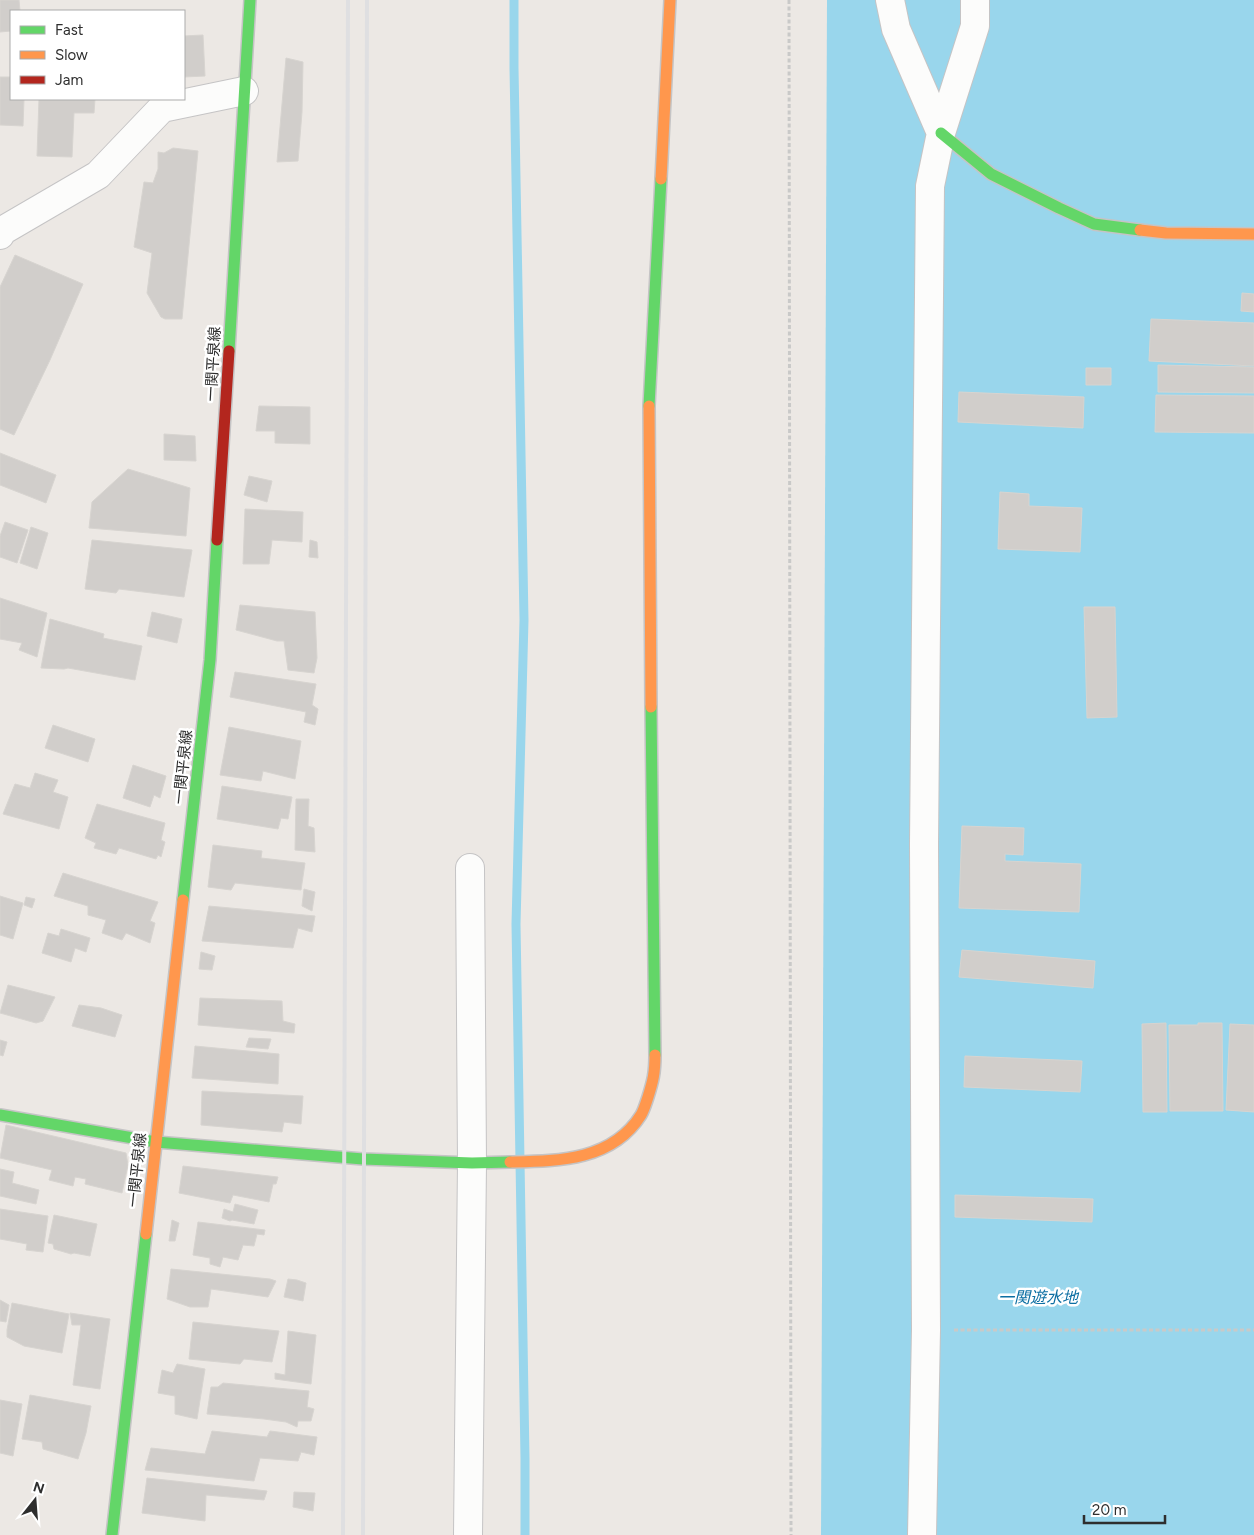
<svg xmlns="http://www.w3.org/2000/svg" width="1254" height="1535" font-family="Figtree,'Noto Sans JP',sans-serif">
<rect width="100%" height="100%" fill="#ece8e4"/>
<path fill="#99d6ec" d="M827,0H1254V1535H821Z"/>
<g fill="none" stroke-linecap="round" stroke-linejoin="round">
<path stroke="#99d6ec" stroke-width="9" d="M514,0V68L524,620L516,924L525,1458V1535"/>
</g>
<path fill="#d1cecb" stroke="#d7d4d0" d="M0,0H19L20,11H11V31L0,32Z
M203,35L205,76L184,77V36Z
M286,58L303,62L302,112L298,161L277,162Z
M0,77H11V99H24L23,126L0,125Z
M39,99H95L94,113H74L72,157L37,156Z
M173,148L198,151L182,319H165L161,317L147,293L152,253L134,247L144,182L153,183L158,169V152L164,153Z
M15,255L83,284L50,360L14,435L0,429V287Z
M1242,293L1254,294V312L1241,311Z
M1151,319L1254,323V366L1149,361Z
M1158,365L1254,367V393L1158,392Z
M1086,368H1111V385H1086Z
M959,392L1084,397L1083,428L958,422Z
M1156,395L1254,396V433L1155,432Z
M259,406L310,407V444L275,443V431H256Z
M164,434L195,436L196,461L164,460Z
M0,453L56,475L46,503L0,485Z
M128,469L190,488L186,536L89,528L92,502Z
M249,476L272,481L267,502L244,495Z
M1000,492L1029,494V506L1082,508L1080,552L998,549Z
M245,509L303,512L302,542L272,540L269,564H243Z
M5,522L28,530L17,563L0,557V536Z
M31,527L48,533L37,569L20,563Z
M92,540L192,550L184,597L119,589L116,593L85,589Z
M310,540L317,542L318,558L309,557Z
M0,598L47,613L37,657L19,650L22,643L0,639Z
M240,605L315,612L317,658L314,673L288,670L284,641H277L236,630Z
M1084,607H1115L1117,717L1087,718Z
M152,612L182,619L177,643L147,636Z
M50,619L104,634L103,638L142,646L135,680L68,668L64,669L41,668Z
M235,672L316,684L312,705L318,709L315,725L304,722L306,712L230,697Z
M53,725L95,739L88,762L45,748Z
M229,727L301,741L295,779L263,771L261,781L220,775Z
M133,765L166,776L160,798L154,795L150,807L123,798Z
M35,773L58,780L53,792L68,797L59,829L3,814L15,784L30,788Z
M222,786L292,797L288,819L281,818L278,829L217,819Z
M296,799H309L308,826L314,828L315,852L295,850Z
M97,804L165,823L161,840L165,842L161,857L158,855L156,859L119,848L116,854L94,848L96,843L85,838Z
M962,826L1024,828L1023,855L1005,854V861L1081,864L1079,912L959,908Z
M213,845L262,851L261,858L305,863L301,890L235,883L231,890L208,887Z
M63,873L158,902L150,921L155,923L150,943L126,933L122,940L102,933L106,920L88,915V906L54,896Z
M304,889L315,892L312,911L302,906Z
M0,896L23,903L13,939L0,935Z
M26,897L35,899L32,908L24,905Z
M209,906L315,916L312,932L298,928L293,948L202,941Z
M61,929L90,938L86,952L75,948L71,962L42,953L48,933L59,936Z
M962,950L1095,961L1093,988L959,977Z
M201,952L215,956L212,970L199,969Z
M8,985L55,997L43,1021L36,1023L0,1013Z
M200,998L282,1001L283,1021L295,1024L294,1033L198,1025Z
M79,1005L101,1008L122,1015L115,1037L72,1026Z
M1166,1023L1167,1112H1143L1142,1024Z
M1198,1023H1222L1223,1111H1170L1169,1025H1198Z
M1230,1024L1254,1025V1112L1226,1110Z
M249,1038L271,1039L268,1049L246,1047Z
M0,1040L7,1042L3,1056L0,1055Z
M195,1046L279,1054L278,1084L192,1078Z
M965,1056L1082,1061L1080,1092L964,1087Z
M202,1091L303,1096L301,1124L284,1122L282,1132L201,1125Z
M6,1125L126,1153L128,1165L122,1193L85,1184L86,1179L75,1177L73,1186L49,1180L52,1170L0,1158Z
M183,1166L278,1177L276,1184H273L269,1202L233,1195L230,1203L179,1193Z
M0,1169L14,1172L12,1183L39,1190L36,1204L0,1196Z
M955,1195L1093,1199L1092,1222L955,1217Z
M235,1204L258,1210L254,1224L232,1220L230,1221L222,1218L224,1209L233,1212Z
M0,1209L48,1216L43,1252L26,1250L27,1244L0,1239Z
M54,1215L97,1224L90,1256L74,1253L71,1254L54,1249L53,1244L48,1243Z
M172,1220L179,1223L175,1241H169Z
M198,1222L265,1230L264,1235L257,1234L254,1246L243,1245L238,1260L223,1257L220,1267L210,1264V1258L193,1255Z
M171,1269L270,1279L276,1281L268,1297L211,1289L208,1307H190L167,1299Z
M288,1279L297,1280L306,1283L303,1301L284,1297Z
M0,1300L9,1305L6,1322L0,1321Z
M12,1303L69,1314L62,1353L24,1346L7,1337V1330Z
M70,1313L110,1319L100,1389L73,1385L81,1325H72Z
M193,1322L279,1331L272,1362L244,1359L240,1364L189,1359Z
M288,1331L316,1335L311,1384L275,1379V1373L285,1375Z
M177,1364L205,1369L197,1419L175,1414V1396L158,1393L162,1370L173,1373Z
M223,1383L309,1391L307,1407L314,1409L311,1421H298L297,1427L286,1422L264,1419L207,1414L211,1387H218Z
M30,1395L91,1406L86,1433L78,1459L43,1449L42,1442L22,1439Z
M0,1400L22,1404L13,1456L0,1453Z
M212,1431L267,1437L270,1431L317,1437L314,1455L301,1452L298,1461L260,1458L254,1481L145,1470L151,1448L205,1454Z
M147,1478L267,1491L264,1500L206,1495L205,1521L142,1513Z
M294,1492L315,1493L313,1511L293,1507Z"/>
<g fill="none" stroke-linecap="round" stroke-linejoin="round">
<defs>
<path id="street" d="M890,0L896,29L941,133
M0,235L2,231L98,175L162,108L244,91
M468,1535L472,1163L470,868
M922,1535L926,1330L924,844L930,186L941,133L975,26V0"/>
<path id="fast" d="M941,133L991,174L1059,208L1094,224L1140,230
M229,351L250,0
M649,406L661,179
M651,707L655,1055
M183,900L210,660L217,540
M0,1115L156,1142L363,1159L472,1163L510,1162
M112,1535L146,1234"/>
<path id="slow" d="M661,179L670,0
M1140,230L1166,233L1254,234
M649,406L651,707
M510,1162C558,1161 612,1161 641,1115C644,1110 646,1103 648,1097C653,1081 655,1073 655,1055
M146,1234L183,900"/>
<path id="jam" d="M217,540L229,351"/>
</defs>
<use href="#street" stroke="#c5c4c5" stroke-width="30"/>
<use href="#fast" stroke="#c5c4c5" stroke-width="14"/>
<use href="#slow" stroke="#c5c4c5" stroke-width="14"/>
<use href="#jam" stroke="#c5c4c5" stroke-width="14"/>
<path stroke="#c9c9c8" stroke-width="3" stroke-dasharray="4 2.5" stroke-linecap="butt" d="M789,0L791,1535
M954,1330H1254"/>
<use href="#street" stroke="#fcfcfb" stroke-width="28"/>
<use href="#fast" stroke="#63d668" stroke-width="11"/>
<use href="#slow" stroke="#ff974d" stroke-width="11"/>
<use href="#jam" stroke="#b3261e" stroke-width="11"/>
<path stroke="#dfdfe1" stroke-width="4" d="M343,1535L348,0
M363,1535L367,0"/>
</g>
<g text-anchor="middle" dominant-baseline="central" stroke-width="5" stroke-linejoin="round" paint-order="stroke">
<g font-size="15" fill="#2e2e2e" stroke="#fff">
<text transform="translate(213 364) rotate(-87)">一関平泉線</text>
<text transform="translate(183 767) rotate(-84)">一関平泉線</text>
<text transform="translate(137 1170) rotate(-84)">一関平泉線</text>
</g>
<g font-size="16" font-style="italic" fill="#0d6fa3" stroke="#fff">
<text x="1038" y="1297">一関遊水地</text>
</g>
</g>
<rect x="10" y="10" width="175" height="90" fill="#ffffff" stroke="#ababab"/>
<rect x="20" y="26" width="25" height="8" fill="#63d668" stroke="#ababab"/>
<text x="55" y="35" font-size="15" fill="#2e2e2e">Fast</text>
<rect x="20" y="51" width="25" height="8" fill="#ff974d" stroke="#ababab"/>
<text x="55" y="60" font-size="15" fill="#2e2e2e">Slow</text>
<rect x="20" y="76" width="25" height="8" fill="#b3261e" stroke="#ababab"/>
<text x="55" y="85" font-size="15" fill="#2e2e2e">Jam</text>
<g transform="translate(35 1500) rotate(17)" stroke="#ffffff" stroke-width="4" paint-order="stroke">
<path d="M0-4L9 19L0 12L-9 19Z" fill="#2e2e2e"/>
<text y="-8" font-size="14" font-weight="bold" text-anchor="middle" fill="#2e2e2e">N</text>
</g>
<path d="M1084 1515v8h81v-8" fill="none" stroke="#2e2e2e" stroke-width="2.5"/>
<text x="1092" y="1515" font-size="15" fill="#2e2e2e" stroke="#ffffff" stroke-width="4" paint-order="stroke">20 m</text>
</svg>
